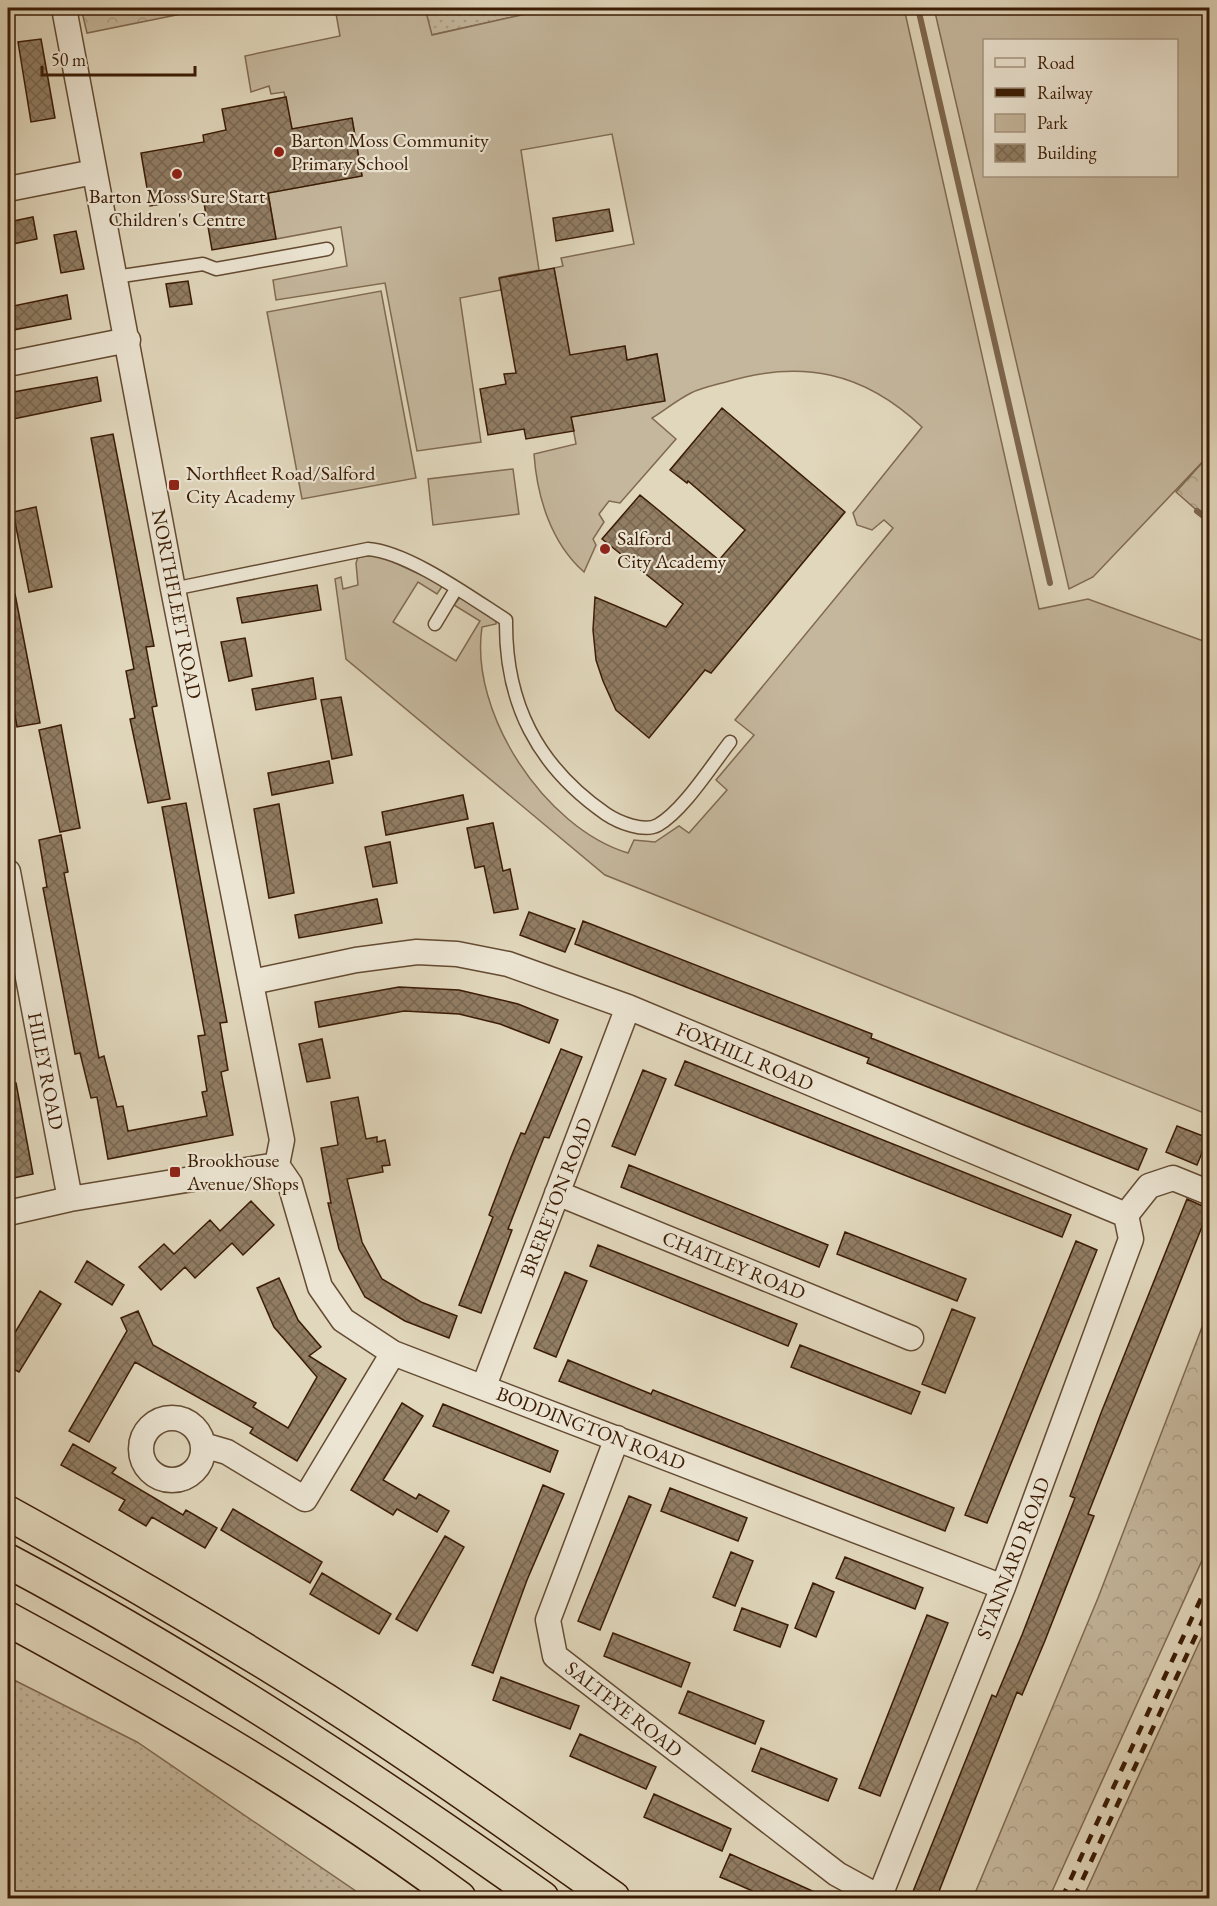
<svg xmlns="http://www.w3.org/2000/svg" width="1217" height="1906" font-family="'EB Garamond',serif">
<defs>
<pattern id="grass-dots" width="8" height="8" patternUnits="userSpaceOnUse" patternTransform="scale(1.5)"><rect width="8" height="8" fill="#c5b79d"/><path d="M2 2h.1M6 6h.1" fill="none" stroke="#aa9d86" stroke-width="1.8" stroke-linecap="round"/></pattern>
<pattern id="forest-crowns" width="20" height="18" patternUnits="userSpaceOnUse" patternTransform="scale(1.5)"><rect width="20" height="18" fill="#c5b79d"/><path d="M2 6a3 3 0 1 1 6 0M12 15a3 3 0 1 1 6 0" fill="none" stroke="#aa9d86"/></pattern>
<pattern id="building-cross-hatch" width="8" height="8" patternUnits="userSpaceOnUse" patternTransform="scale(1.5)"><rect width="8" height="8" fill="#917d64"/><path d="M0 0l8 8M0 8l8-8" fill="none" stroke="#786650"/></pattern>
</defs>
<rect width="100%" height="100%" fill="#e1d7bc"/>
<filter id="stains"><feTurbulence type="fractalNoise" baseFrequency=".00333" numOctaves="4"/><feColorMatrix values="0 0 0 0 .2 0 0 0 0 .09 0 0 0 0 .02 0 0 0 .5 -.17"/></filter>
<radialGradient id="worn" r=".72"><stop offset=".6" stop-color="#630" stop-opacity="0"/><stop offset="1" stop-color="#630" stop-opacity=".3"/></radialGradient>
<path fill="url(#grass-dots)" stroke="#806a50" stroke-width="1.5" d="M425,8H553L431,35Z
M8,1677L137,1742L366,1898H8Z"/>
<path fill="url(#forest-crowns)" stroke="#806a50" stroke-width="1.5" d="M81,8H211L87,33Z
M1209,455V521L1176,492Z
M1209,1309V1545L1049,1898H973L1098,1598Z
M1209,1621V1898H1083Z"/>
<path fill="#c5b79d" stroke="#806a50" stroke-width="1.5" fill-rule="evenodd" d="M335,8H425L432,35L553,8H904L1039,609L1088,599L1209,643V1115L605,875L346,659L335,579L341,577L343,589L358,585L356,563L358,557L378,555L443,585L437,594L418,582L393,622L456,661L480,621L454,605L462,595L496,620V624L482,627C469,713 545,828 628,853L634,840L655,842L679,826L689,833L727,790L716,780L754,735L735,720L893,528L884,520L872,530L857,525L853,513L922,427C864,372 802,359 726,382C715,385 701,388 691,393C677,400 665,410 652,418L676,439L620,503L609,501L599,514L604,522L593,539L596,545L584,572C551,543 537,497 534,454L576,444L571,417L664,401L657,354L627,360L625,346L592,351L572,371L554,268L563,266L561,258L634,244L612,134L521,150L539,270L500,277L501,290L460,298L481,442L417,451L385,283L276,300L273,280L347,266L341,227L276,239L268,193L362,176L352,119L292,129L284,92L271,94L269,86L251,92L245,56L340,36Z
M934,8H1209V455L1093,577L1069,589ZM984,40H1176V176H984Z
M381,291L416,478L302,499L267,312Z
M513,469L519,514L433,525L428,479Z"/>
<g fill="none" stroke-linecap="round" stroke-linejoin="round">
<path stroke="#7d664d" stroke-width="6" d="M918,8L1050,583
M1197,511L1210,521"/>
</g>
<path fill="url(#building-cross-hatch)" stroke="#3b1c04" stroke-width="1.5" d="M41,39L55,118L31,122L18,42Z
M286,97L292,129L352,118L362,176L268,193L276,239L212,250L203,197L150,206L141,153L204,142L203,135L226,130L222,109Z
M609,209L613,231L556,241L553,218Z
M33,217L37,239L8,245V222Z
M76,231L84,269L61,273L54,235Z
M554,268L570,355L625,346L627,360L657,354L665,401L571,417L574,431L526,439L524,429L488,435L480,389L506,384L504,374L516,373L499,278Z
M188,281L192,304L170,307L166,284Z
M67,295L71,319L8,331V307Z
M97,377L101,401L8,420V393Z
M722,408L845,512L711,673L705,670L649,738L616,710L603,681L596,660L593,630L595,597L666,627L683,604L602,539L640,495L719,560L745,530L688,481L687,483L670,470Z
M113,434L154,646L146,647L157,706L152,707L170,799L148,803L130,719L135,718L126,671L134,669L91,438Z
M36,507L52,587L29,592L13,512Z
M317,585L321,610L242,623L237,598Z
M15,594L40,723L17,727L8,673V595Z
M245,638L252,676L229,681L221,642Z
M313,678L316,699L256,710L252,689Z
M341,697L352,755L332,759L321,700Z
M61,725L80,828L60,832L39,730Z
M329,761L333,783L272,795L268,773Z
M463,795L468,819L386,835L382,812Z
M186,803L227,1022L220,1023L228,1070L221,1072L233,1135L108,1159L97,1097L91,1098L80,1053L75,1054L43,888L47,887L39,840L61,835L68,872L64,873L99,1058L104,1056L117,1107L123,1106L128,1131L207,1116L202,1092L207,1091L198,1036L205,1035L162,807Z
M279,804L294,893L269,898L254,809Z
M493,823L503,871L510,869L518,909L494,913L484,866L475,868L467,828Z
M390,842L397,883L373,887L365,847Z
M377,899L382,923L299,938L295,915Z
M529,912L575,929L565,952L520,935Z
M583,921L872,1034L871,1038L1147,1149L1138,1170L867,1063L869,1058L575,944Z
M399,987L459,990L518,1004L558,1020L549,1043L500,1024L459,1014L404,1011L319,1027L315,1002Z
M322,1039L330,1078L307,1082L299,1044Z
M561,1049L582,1057L549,1138L544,1137L534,1162L508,1229L512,1230L481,1313L459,1305L493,1217L489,1215L511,1157L521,1133L525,1134Z
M685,1061L1071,1215L1062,1237L675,1085Z
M643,1070L666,1079L635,1155L612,1146Z
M16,1083L33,1174L8,1179V1084Z
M358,1097L366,1139L377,1137V1142L385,1140L390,1165L382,1166L383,1172L347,1179L362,1242L382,1279L421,1302L457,1316L449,1338L405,1321L365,1297L339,1249L328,1203H331L321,1148L338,1145L331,1102Z
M1177,1126L1208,1138L1197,1165L1166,1152Z
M629,1165L828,1245L819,1267L621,1187Z
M1187,1199L1209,1209L1088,1514L1094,1516L1044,1643L1022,1695L1017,1692L936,1899H910L992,1695L996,1697L1022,1635L1075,1498L1070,1496L1101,1413Z
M251,1201L274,1225L243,1255L232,1243L195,1278L185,1267L161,1290L139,1267L164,1244L174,1254L210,1220L220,1231Z
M845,1232L966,1279L957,1301L837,1254Z
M1076,1241L1097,1250L987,1523L965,1515Z
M598,1245L797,1324L788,1346L590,1266Z
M87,1261L124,1285L112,1305L75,1282Z
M565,1272L587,1281L556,1357L534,1348Z
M279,1278L298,1320L321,1347L309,1356L346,1379L297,1461L250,1433L253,1428L135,1362L89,1442L69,1431L127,1331L121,1318L138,1311L153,1345L256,1403L253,1407L288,1428L317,1377L274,1327L257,1288Z
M40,1291L61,1304L19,1372L8,1366V1344Z
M952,1309L975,1318L945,1393L922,1384Z
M800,1345L920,1392L911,1414L791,1367Z
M568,1360L651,1394L653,1390L954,1508L945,1531L559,1381Z
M402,1403L423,1416L383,1480L416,1499L419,1494L449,1511L437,1532L397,1509L393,1515L351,1490Z
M443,1404L558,1451L550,1472L433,1426Z
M73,1444L116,1468L112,1473L183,1515L186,1510L217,1528L205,1548L152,1517L146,1526L119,1510L125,1500L61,1465Z
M543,1485L564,1494L527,1580L493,1673L472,1665Z
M670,1488L747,1518L738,1541L661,1511Z
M629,1496L651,1505L600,1630L578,1621Z
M233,1509L322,1562L310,1583L221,1530Z
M445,1536L464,1547L417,1631L396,1619Z
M731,1552L753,1561L735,1606L713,1597Z
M845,1557L923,1588L915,1609L836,1578Z
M322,1573L391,1614L379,1634L310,1594Z
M813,1583L834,1592L816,1637L795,1628Z
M742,1608L788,1625L780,1647L734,1630Z
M927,1615L948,1623L880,1796L859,1788Z
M613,1633L690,1663L681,1687L604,1656Z
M501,1677L579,1706L570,1729L493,1700Z
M688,1691L764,1721L755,1744L679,1713Z
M580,1734L656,1767L646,1789L570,1756Z
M761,1748L837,1779L828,1801L752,1771Z
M654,1794L731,1829L722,1851L644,1817Z
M730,1854L788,1880L830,1899H770L739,1885L720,1877Z"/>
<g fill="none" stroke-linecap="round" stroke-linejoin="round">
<defs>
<path id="lane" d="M115,277L203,264L216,269L327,249
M173,589L368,549C408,552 470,597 506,620C505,703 537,766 606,814C618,822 644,833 658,825C683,811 712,765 730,742
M435,624L456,589"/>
<path id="street" d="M64,8L173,589L282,1140L277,1165
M8,189L94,172
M8,364L128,340
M8,872L70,1199
M252,982L356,960L417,952L457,954L508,964L628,1007L1126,1215L1149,1186L1173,1178L1210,1193
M277,1165L290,1184L320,1287L343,1320L393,1353L1003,1587
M557,1193L911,1338
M8,1213L70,1199L277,1165
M484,1386L628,1007
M141 1449a31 31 0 1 1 62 0a31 31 0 1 1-62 0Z
M617,1438L548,1620L555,1656L837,1874L879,1897
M203,1445L227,1452L305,1499L393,1353
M879,1898L1003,1587L1131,1239L1126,1215"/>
<path id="highway" d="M8,1513C115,1572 221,1634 325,1700C423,1763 518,1831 613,1898
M8,1561C194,1660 370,1776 542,1898
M8,1619C163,1703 317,1793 459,1898"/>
</defs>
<use href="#lane" stroke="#644b32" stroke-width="15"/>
<use href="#street" stroke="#644b32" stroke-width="27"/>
<use href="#highway" stroke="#3b1c04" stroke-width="36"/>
<use href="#lane" stroke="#ece5d3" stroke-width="12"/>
<use href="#street" stroke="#ece5d3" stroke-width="24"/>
<use href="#highway" stroke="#e1d7bc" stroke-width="33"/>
<path stroke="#3b1c04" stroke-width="4.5" stroke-dasharray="10 10" stroke-linecap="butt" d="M1062,1898L1210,1579
M1074,1898L1210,1605"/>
</g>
<g fill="#8f2418" stroke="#ece5d3" stroke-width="2">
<circle cx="279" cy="152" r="6"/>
<circle cx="177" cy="174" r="6"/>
<rect x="168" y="479" width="12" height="12" rx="3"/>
<circle cx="605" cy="549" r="6"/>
<rect x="169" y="1166" width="12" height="12" rx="3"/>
</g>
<g text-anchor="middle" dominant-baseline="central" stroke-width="4.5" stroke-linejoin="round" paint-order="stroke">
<g font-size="20" fill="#3b1c04" stroke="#ece5d3" text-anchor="start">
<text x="291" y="140">Barton Moss Community<tspan x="291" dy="23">Primary School</tspan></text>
<text x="177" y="196" text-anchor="middle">Barton Moss Sure Start<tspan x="177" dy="23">Children's Centre</tspan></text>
<text x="186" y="473">Northfleet Road/Salford<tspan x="186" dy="23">City Academy</tspan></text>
<text x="617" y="538">Salford<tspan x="617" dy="23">City Academy</tspan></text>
<text x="187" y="1160">Brookhouse<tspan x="187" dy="23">Avenue/Shops</tspan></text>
</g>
<g font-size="20" fill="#3b1c04" stroke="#ece5d3">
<text transform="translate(177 604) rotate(79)">NORTHFLEET ROAD</text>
<text transform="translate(745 1056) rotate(23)">FOXHILL ROAD</text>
<text transform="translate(46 1071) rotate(79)">HILEY ROAD</text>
<text transform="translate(556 1197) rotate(-69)">BRERETON ROAD</text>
<text transform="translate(734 1265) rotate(22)">CHATLEY ROAD</text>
<text transform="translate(591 1428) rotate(21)">BODDINGTON ROAD</text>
<text transform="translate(1013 1558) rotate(-69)">STANNARD ROAD</text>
<text transform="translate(624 1709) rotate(38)">SALTEYE ROAD</text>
</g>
</g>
<rect width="1217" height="1906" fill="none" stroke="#e1d7bc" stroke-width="30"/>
<rect x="9" y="9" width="1199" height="1888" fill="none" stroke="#3b1c04" stroke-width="3"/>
<rect x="15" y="15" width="1187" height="1876" fill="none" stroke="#3b1c04" stroke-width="1.5"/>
<rect x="983" y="39" width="195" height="138" fill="#ece5d3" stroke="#a59580" stroke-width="1.5"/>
<rect x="995" y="58" width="30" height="9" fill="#ece5d3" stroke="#a59580" stroke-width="1.5"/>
<text x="1037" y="69" font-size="18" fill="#3b1c04">Road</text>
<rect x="995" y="88" width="30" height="9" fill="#3b1c04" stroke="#a59580" stroke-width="1.5"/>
<text x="1037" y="99" font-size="18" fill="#3b1c04">Railway</text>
<rect x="995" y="114" width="30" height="18" fill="#c5b79d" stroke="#a59580" stroke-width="1.5"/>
<text x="1037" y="129" font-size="18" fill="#3b1c04">Park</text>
<rect x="995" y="144" width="30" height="18" fill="url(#building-cross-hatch)" stroke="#a59580" stroke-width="1.5"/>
<text x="1037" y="159" font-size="18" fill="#3b1c04">Building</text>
<path d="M42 66v9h153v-9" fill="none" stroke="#3b1c04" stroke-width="3"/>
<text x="51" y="66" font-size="18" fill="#3b1c04" stroke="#ece5d3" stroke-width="4.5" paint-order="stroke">50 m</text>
<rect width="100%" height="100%" filter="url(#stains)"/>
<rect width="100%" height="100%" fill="url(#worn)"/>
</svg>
